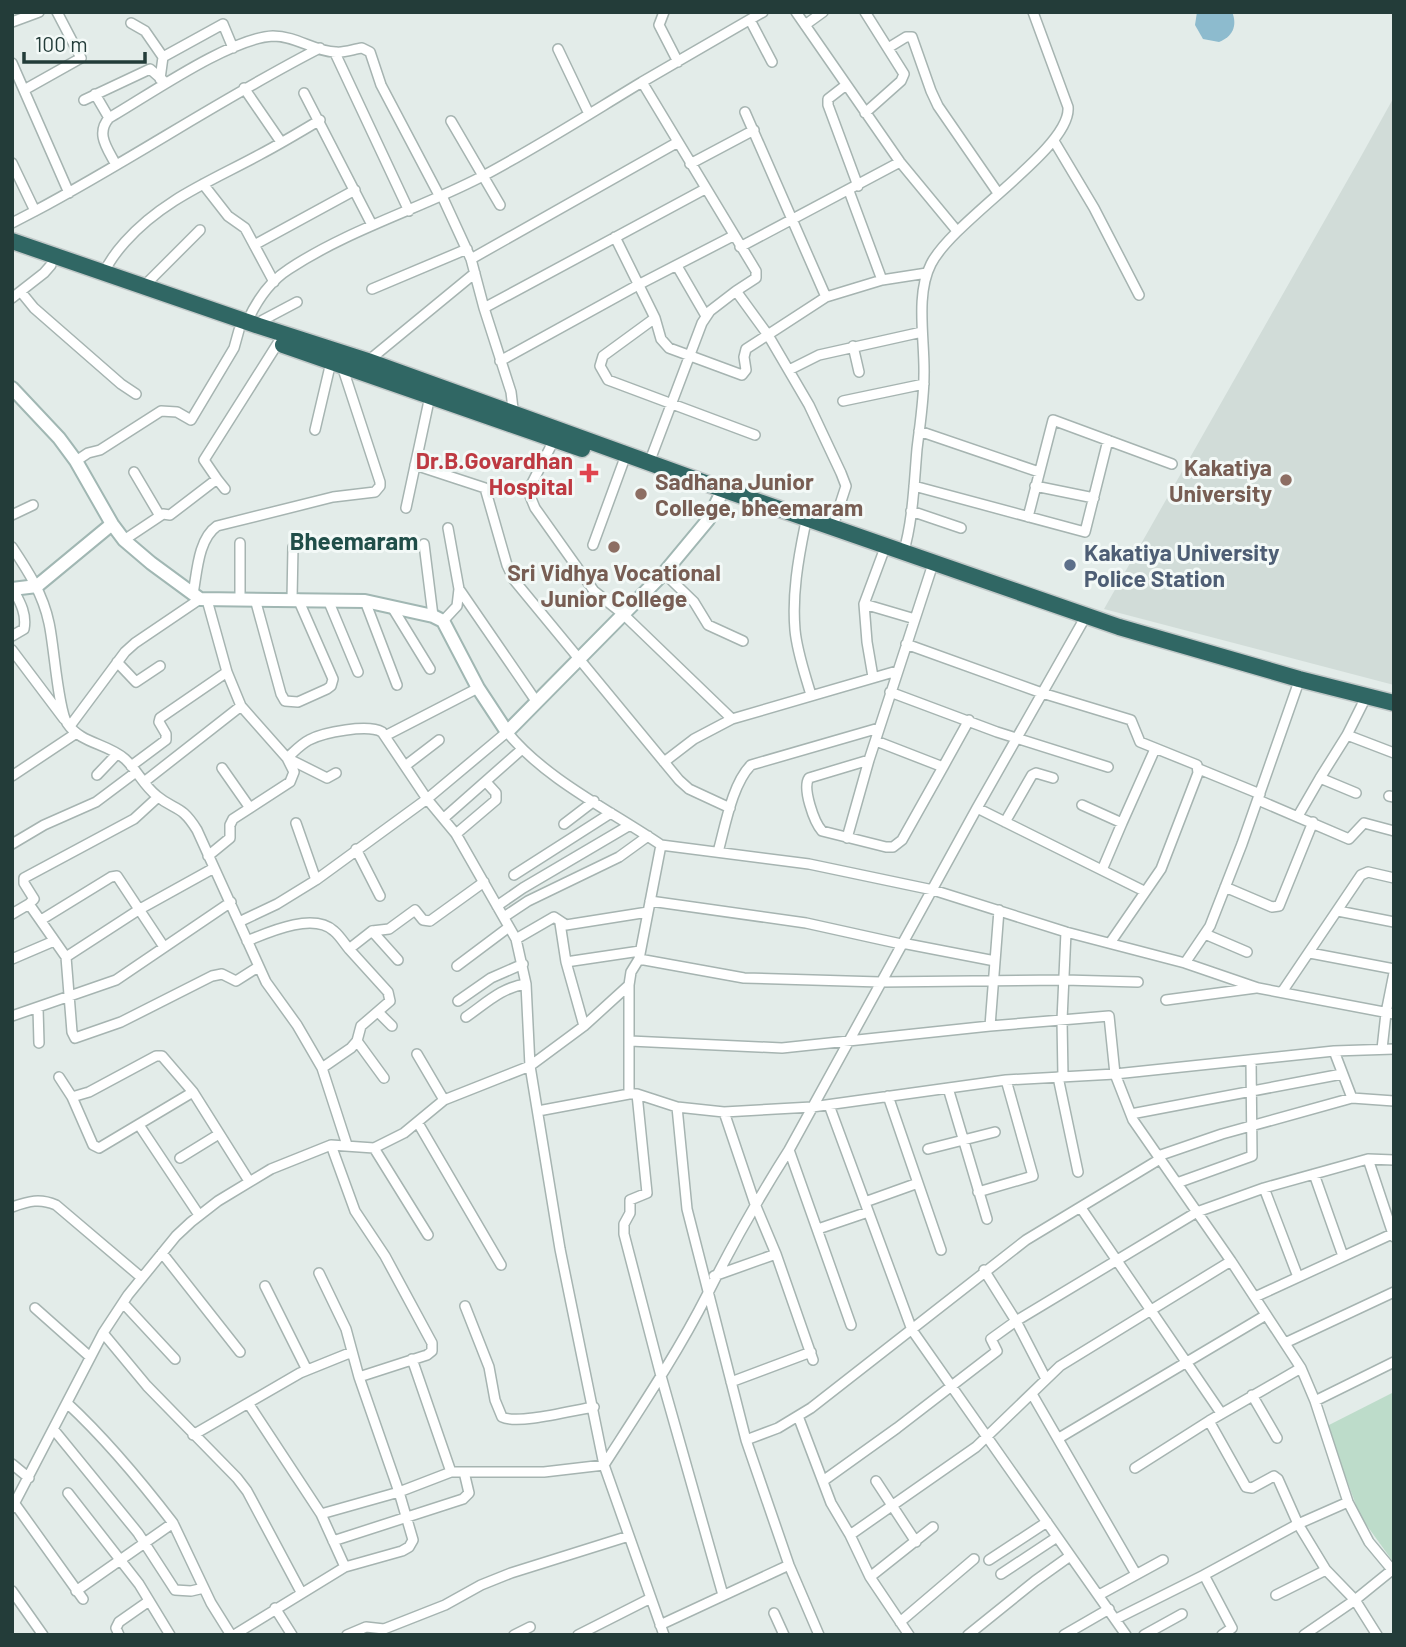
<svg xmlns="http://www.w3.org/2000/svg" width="1406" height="1647" font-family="Barlow,sans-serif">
<rect width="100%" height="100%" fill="#e3ece9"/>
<path fill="#d1dcd8" d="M1394,97V685L1104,609L1359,160Z"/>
<path fill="#bddcca" d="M1394,1392V1563L1360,1516L1327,1426Z"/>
<path fill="#8dbbce" d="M1197,12H1232C1238,26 1232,37 1219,42L1203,39L1195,25Z"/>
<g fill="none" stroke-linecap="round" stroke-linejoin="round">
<defs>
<path id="street" d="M664,12L659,25L678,62
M763,12L642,82L756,271V278L736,291L768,335L809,405L841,473L846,486L833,526
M796,12L900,162L957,231
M865,12L904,74L901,81L865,113
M750,20L772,62
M12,22L39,12
M131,23L145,31L163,57L160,79
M805,25L823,12
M888,48L906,37H912L931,91L938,106L998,193
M558,49L589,114
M335,53L409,211
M163,57L223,24L233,48
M12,63L69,193
M846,85L828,99V105L858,186
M244,88L281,142
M24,90L81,58L57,12
M304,93L372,225
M95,94L109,118
M84,100L150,69L166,83
M745,112L826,297
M451,121L500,205
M1054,141L1094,208L1139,295
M12,163L35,211C131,160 222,98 320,48
M690,164L754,130
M116,165C108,149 95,134 109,118C149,95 230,38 273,36C297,36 315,52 336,52C344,53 354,49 362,48L370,52L381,85L440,197
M203,184L228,216L245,228L274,282
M849,191L882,280L927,273
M442,196L471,259L484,308L511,392L514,417
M12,223L35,211
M615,237L655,318L603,356L600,366L608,380L755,435
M254,245L355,190
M740,247L900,162
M471,259L678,142
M677,266L706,316
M104,273C109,261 117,251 125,242C162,200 211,181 259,155C280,144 300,132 320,120
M144,286L200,230
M372,289L467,249
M21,292L34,308L121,384L136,394
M12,298L44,273L51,265
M484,308L705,189
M655,318L661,339L669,348L742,375L746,370L744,357L746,349L826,297L882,280
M247,322C256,302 270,281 289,269C348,230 419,209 481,177C536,148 589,114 642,82
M259,326L263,320L297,302
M853,346L859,372
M368,361L475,273
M500,361L638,285L733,236
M789,370L819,355L922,332
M843,401L924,384
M315,430L331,362
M919,431L1039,472
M554,440L528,491L535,508L594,591L623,614L732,719
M76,461L88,453L100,450L161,411L177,412L191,420L234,348L239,330
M649,463L702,323L710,311L736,291
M415,465L485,488L507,565L514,580L679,780L689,789L730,808
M134,472L160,516
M217,479L204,460L278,343
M914,486L1085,532L1108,440
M1035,486L1094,498
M406,508L430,396
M911,511L961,528
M12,515L33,505
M1028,517L1053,420L1172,464
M805,526C798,560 792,595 795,630C797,652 805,674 811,695
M124,540L163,514L170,515L217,479L225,489
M424,544L433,616
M593,545L623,463
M12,547C28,571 43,594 49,623C54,645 58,709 67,723C81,744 107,743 125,759C137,770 144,786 157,796C175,811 181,804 197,830L266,982L297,1025L322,1068L347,1145
M883,553L864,604L915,619
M903,554C913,521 914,484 917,449C920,424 924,399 924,375C925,341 915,295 931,264C953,220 1072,148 1068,107L1033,12
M664,573L694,602L708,625L743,641
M459,589L536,701
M193,594C197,573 198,539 217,526L333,497L375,492L380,486V482L342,366
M240,599V543
M255,599L281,694L285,701L298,702L327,689L331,686L333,679L298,599
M292,599L293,547
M207,600L227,672L241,706L287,758C294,752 301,744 309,740C324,732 368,724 382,732L427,799L456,834L516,939L526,984L530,1066L560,1249L604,1465L664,1635
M328,600L358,672
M365,601L397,685
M864,604L867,642L873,677
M392,607L430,669
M443,621L457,606L459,589L448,528
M12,636L24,629C27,614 20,602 13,589
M906,644L1042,693L1131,720L1140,742L1197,765L1198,773L1161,869L1110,943
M12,650L64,719
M117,662L136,682L160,666
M890,692L997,732L1108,767
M70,726L125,652L135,643L200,599
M1347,735L1394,753
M385,736L478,688
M876,741L943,767L969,720
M287,758L327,778L336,773
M869,760L809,778C802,788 814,822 822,831L886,847H893L902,840L943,767
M664,762L694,739L732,719L897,671
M131,766L166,740V734L159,722L160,718L227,672
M405,766L439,740
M222,768L250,808
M1199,769L1260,794
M97,775L117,754
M12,776L75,734
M144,782L241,706
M1356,793L1320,778L1347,735L1363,703
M1389,796L1394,797
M1258,800L1349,839L1364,823L1394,831
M1082,805L1122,823L1155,749
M977,808L1144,891
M1298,816L1320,778
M444,818L521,750
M1005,822L1032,775L1036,773L1053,778
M296,823L316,880
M564,824L594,801
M456,834L496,800V793L486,782
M847,838L869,760L931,570
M12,844L44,825L96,802L136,772
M356,849L380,896
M718,852C725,827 732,784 751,765L879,728
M208,856L230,838V825L233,819L290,782L294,772L287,758
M1102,870L1122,823
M514,875L611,813
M1225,887L1272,907L1279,906L1313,822
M650,901L806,923L901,944
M29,904L34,899L24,883V878L134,819L158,797
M497,906L523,888L630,825
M1338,911L1394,922
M12,914L29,904L66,957L72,1032L75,1038L121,1022L212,976L222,974L236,981L258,967
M504,917L528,901L619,857L648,836
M41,920L111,877L117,876L164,947
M239,922L277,904L316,880L427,799L507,732C545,779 611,811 661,845
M560,923L566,962
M372,931L389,929L415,910L423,920L430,921L484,882
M1205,934L1247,952
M516,939L554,917L566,925L648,912
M247,941C269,932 313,912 334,931C340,936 344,943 349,949L372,931L398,960
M902,943L995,961
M1310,953L1394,969
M66,957L140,909L214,868
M12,959L54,941
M639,959L744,978L880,982L1064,980L1138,982
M1185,963L1210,926L1242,844L1297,687
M457,966L509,927
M1282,992L1361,875L1368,872L1394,878
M1166,1000L1256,988
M458,1001L491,978L523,964
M38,1008L39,1043
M378,1012L392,1026
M12,1016L116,980L231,902
M466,1017C485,1004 502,987 526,984
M584,1026L566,962L640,951
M990,1026L999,910
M357,1041L384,1078
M630,1041L782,1048L990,1026L1109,1016L1115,1074L1133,1120L1231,1261L1301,1368L1315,1401L1348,1502L1369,1542L1394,1572
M1382,1049L1386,1013L1394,973
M1334,1051L1352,1098
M417,1054L444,1100
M322,1068L351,1048L357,1041L361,1026L390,1001L388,992L349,949
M59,1077L72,1097L93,1145L99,1148L193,1092
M1058,1077L1078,1172
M1063,1077L1062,1020L1066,932
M948,1088L987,1219
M629,1094V985L631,972L639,959L661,845L809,864L933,890L1066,932L1185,963L1258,988L1394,1014
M637,1094L647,1193L630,1200V1213L624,1224V1234L661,1376L723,1595
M888,1096L941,1250
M72,1097L89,1092L156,1056H162L193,1092L249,1181
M829,1105L912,1330L1126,1635
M677,1107L687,1209L746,1440L789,1565L819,1635
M538,1111L629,1094H637L677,1107L724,1112L812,1107L1006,1080L1115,1074L1334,1051L1394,1049
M724,1112L755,1204L776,1254L813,1360
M1131,1114L1342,1074
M418,1123L501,1265
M139,1125L199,1215
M331,1145L355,1211L385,1256L432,1343V1351L427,1355L359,1377
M374,1148L428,1235
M928,1149L995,1132
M789,1150L851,1325
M1158,1156L1222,1134L1352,1098L1394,1101
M180,1158L219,1134
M1368,1159L1394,1237
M1314,1174L1343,1256
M1177,1183L1252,1156L1251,1060
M1264,1188L1298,1277
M978,1192L1033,1176L1006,1080
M865,1202L918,1183
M12,1207C29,1201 40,1198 56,1205L142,1278
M1081,1208L1221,1413
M818,1229L868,1212
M162,1253L240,1352
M984,1270L1016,1321L1046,1379
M319,1273L346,1329L359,1377L399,1492L451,1472H544L604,1465C640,1409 677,1354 707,1295C732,1245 759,1197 789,1150L977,808L1082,623
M714,1276L776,1254
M265,1286L307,1370
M1255,1297L1392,1234
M123,1303L175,1359
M465,1306L489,1367L495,1400L502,1417C518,1425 574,1410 594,1407
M35,1308L89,1356
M103,1333L147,1386L237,1478L247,1491L301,1592
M1285,1343L1394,1292
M412,1359L451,1472
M731,1382L811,1352
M1032,1394L1136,1574
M1252,1395L1277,1438
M1315,1401L1394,1362
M67,1403C107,1440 140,1480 173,1523
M248,1403L321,1514L345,1567
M798,1416L831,1503L850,1535L870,1577
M1209,1421L1246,1487L1252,1488L1274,1476L1278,1479L1298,1524L1326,1570L1276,1595
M54,1430L138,1533L175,1590L191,1591L204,1588
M193,1435L300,1373L352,1352
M1059,1438L1266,1315
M746,1440L778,1428L811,1408L1026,1240L1160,1159
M12,1464L29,1478
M1135,1468L1209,1421L1301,1368
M823,1481L897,1428L997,1351L991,1339L1016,1321L1197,1212L1264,1188L1368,1159L1394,1160
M876,1481L916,1542
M68,1493L139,1584L170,1635
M15,1504L83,1599
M12,1508L103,1333L128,1295L176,1236L191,1222L218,1201L271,1169L331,1145L374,1148L404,1133L444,1100L530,1066L584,1026L629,985
M850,1535L976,1447L1060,1366L1231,1261
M333,1541L463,1499L469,1493L464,1472
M989,1560L1047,1522
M1326,1570L1355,1600L1377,1635
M1001,1574L1057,1537
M12,1591L43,1635
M76,1591L173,1523L211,1603L231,1635
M1099,1595L1163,1560
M275,1608L292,1635
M774,1613L784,1635
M1116,1619L1204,1575
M900,1622L974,1559
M660,1625L789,1565
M119,1635L116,1628L119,1622L149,1601
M234,1635L345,1567L402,1551L409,1547L413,1540L399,1492L321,1514
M347,1635L366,1627L384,1629L445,1605L481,1585L511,1573L629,1536
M514,1635L530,1627
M578,1635L651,1598
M909,1635L870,1577L933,1527
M968,1635L1035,1581L1070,1556
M1064,1635L1109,1609
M1144,1635L1182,1614
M1222,1635L1232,1628L1204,1575L1298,1524L1348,1502
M1304,1635L1355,1600L1392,1570"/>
<path id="secondary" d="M12,388L59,438L76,461L112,524L124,540L151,563L200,599L365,601L433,616L443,621L478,688L507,732L664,573L708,520L720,496
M12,589L37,586L112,524"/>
<path id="highway" d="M12,241L259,326L368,361L722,489L1119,627L1299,679L1394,703
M283,345L582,449"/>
</defs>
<use href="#street" stroke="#a6b4b1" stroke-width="12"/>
<use href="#secondary" stroke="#a1b7b3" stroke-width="16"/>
<use href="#highway" stroke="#c1c8c8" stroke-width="19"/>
<use href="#street" stroke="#fff" stroke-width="9"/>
<use href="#secondary" stroke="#fff" stroke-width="12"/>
<use href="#highway" stroke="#306764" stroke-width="16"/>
</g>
<path fill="#e0444e" stroke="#f3f9f7" stroke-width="2.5" d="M585.5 462.5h7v7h7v7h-7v7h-7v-7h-7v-7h7z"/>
<g fill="#8d6e63" stroke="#f3f9f7" stroke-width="2.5">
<circle cx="1286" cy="480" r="7"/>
<circle cx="641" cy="494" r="7"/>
<circle cx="614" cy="547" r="7"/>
</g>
<circle fill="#5c6f8a" stroke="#f3f9f7" stroke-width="2.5" cx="1070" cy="565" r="7"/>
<g text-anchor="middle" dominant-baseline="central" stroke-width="6" stroke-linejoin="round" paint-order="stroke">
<g font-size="23" font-weight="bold" fill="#be3a42" stroke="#f3f9f7" text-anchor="end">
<text x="573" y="460">Dr.B.Govardhan<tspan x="573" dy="26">Hospital</tspan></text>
</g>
<g font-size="23" font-weight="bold" fill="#785e54" stroke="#f3f9f7" text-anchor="end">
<text x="1272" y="467">Kakatiya<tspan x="1272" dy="26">University</tspan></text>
<text x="655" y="481" text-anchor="start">Sadhana Junior<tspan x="655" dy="26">College, bheemaram</tspan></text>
<text x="614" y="572" text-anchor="middle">Sri Vidhya Vocational<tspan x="614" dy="26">Junior College</tspan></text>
</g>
<g font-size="23" font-weight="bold" fill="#4e5e75" stroke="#f3f9f7" text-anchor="start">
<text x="1084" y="552">Kakatiya University<tspan x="1084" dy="26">Police Station</tspan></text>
</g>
<g font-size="24" font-weight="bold" fill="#204e49" stroke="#f3f9f7">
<text x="354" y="540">Bheemaram</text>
</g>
</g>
<rect width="1406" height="1647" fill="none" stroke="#233c39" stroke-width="28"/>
<path d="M24 52v10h121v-10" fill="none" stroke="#233c39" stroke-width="3.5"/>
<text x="35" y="52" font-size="21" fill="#233c39" stroke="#f3f9f7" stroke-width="5" paint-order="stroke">100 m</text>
</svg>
